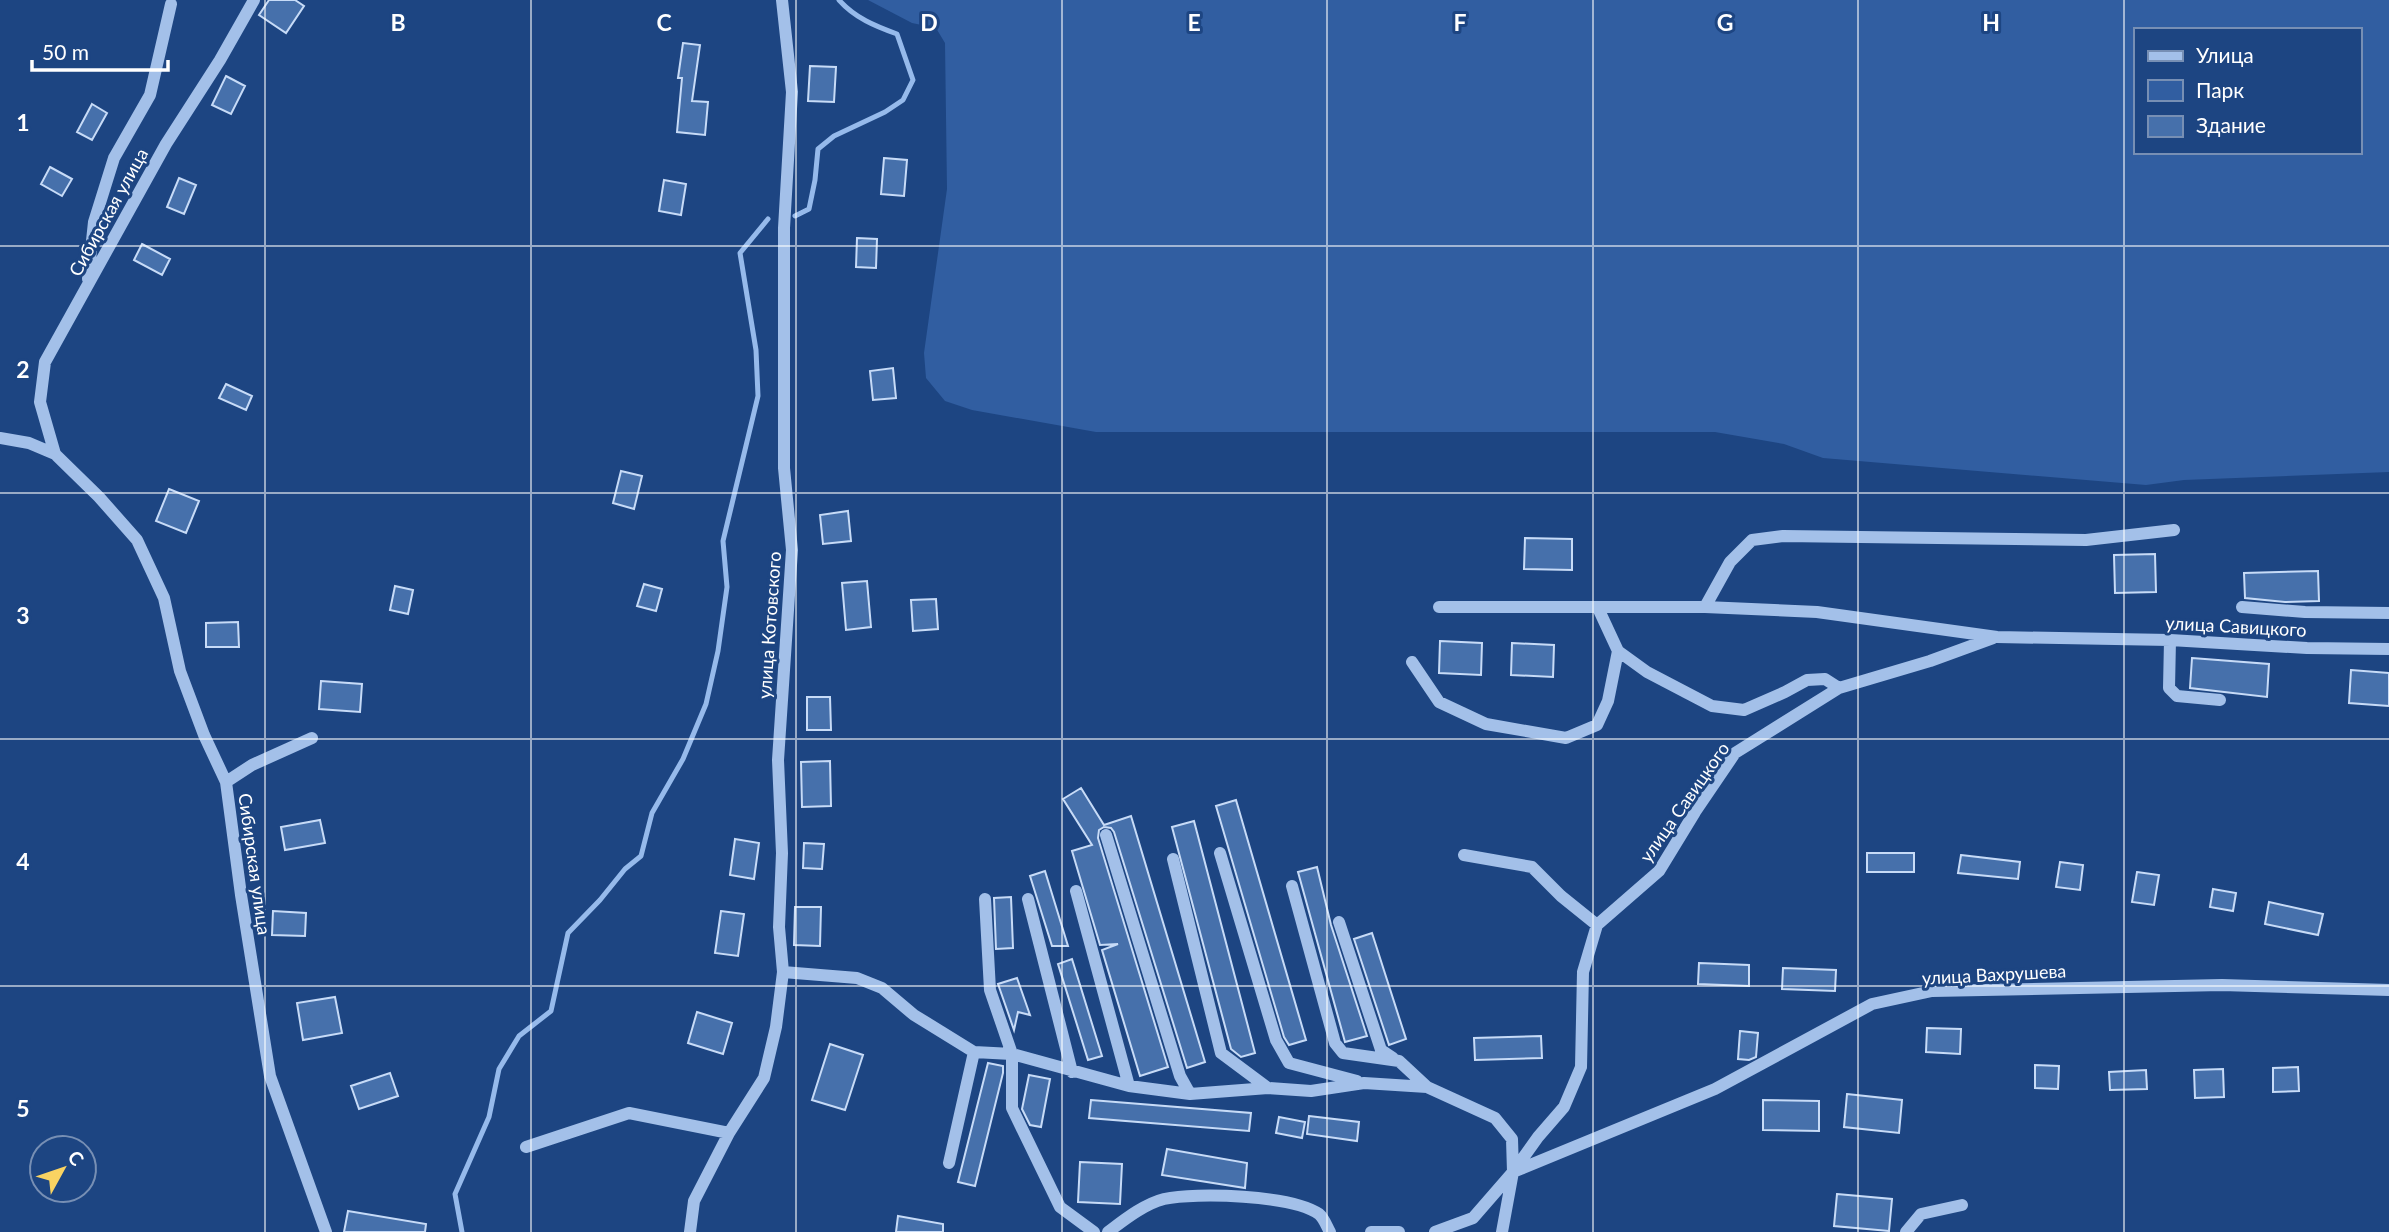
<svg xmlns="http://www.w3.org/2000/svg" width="2389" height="1232" font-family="Lato,sans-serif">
<rect width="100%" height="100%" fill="#1d4582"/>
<path fill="#315ea1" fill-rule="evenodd" d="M868,0H2389V472L2184,480L2146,485L1823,458L1784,444L1715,432H1096L972,410L945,401L926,378L924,353L947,189L945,43L936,28L912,23ZM2135,30H2359V152H2135Z"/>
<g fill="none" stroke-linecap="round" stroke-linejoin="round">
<path stroke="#96baeb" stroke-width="5" d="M795,216L809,209L815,180L818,149L834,136L885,112L903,100L913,80L897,34C875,26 855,18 839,0
M462,1232L455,1194L489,1117L499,1069L519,1036L551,1011L568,933L600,900L625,869L641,856L652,813L683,759L706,704L718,651L727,587L723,541L758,396L756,350L740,253L768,219"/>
</g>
<path fill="#4670ab" stroke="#c7dbf7" stroke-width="2" d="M269,0H295L304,6L286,33L259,15Z
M683,43L700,45L692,101L708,102L705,135L677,132L682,78H678Z
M810,66L836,67L834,102L808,101Z
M226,76L245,86L231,114L212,105Z
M92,104L107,113L92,140L77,132Z
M884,158L907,160L904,196L881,194Z
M50,167L72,179L62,196L41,184Z
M179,178L196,185L184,214L167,207Z
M664,180L686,184L681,215L659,211Z
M857,238L877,239L876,268L856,267Z
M142,244L170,259L162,275L134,260Z
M893,368L896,398L873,400L870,371Z
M226,384L252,396L246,410L219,398Z
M621,471L642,476L634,509L613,503Z
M169,489L199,501L186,533L156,521Z
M848,511L851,541L823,544L820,515Z
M1525,538L1572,539V570L1524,569Z
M2155,554L2156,592L2115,593L2114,555Z
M2318,571L2319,601L2285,602L2245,598L2244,573Z
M867,581L871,627L846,630L842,583Z
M644,584L662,589L656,611L637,606Z
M395,586L413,590L408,614L390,610Z
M936,599L938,629L913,631L911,600Z
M238,622L239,647H206V623Z
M1440,641L1482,643L1481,675L1439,673Z
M1512,643L1554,645L1553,677L1511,675Z
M2192,658L2269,664L2267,697L2190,688Z
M2351,670L2389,673V706L2349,703Z
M321,681L362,684L360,712L319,709Z
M807,697H830L831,730H807Z
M830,761L831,806L802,807L801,762Z
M1081,788L1104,825L1131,816L1205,1062L1187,1068L1114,832L1111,828L1104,827L1099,830L1098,838L1168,1067L1140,1076L1102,950L1118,944L1100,945L1072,851L1092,845L1063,799Z
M1236,800L1306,1040L1289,1045L1284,1037L1216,806Z
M320,820L325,843L285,850L281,827Z
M1194,821L1255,1053L1241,1057L1231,1049L1172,827Z
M735,839L759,843L754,879L730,875Z
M804,843L824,844L822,869L803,868Z
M1867,853H1914V872H1867Z
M1961,855L2020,862L2018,879L1958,873Z
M2060,862L2083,865L2080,890L2056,887Z
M1317,867L1331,925L1367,1036L1345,1042L1298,872Z
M1045,871L1068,946H1052L1030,876Z
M2137,872L2159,875L2154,905L2132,902Z
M2213,889L2236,893L2233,911L2210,907Z
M1011,897L1013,948L996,949L994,898Z
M2269,902L2323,914L2318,935L2265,924Z
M795,907H821L820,946L794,945Z
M273,911L306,913L305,936L272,935Z
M721,911L744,914L738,956L715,953Z
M1372,933L1406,1039L1389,1045L1354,939Z
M1072,959L1102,1056L1088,1060L1058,964Z
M1699,963L1749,965V986L1698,984Z
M1783,968L1836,970L1835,991L1782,989Z
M1017,978L1030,1015L1018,1012L1014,1030L998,984Z
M335,997L342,1033L303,1040L297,1003Z
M697,1012L732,1023L723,1054L688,1043Z
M1927,1028L1961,1029L1960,1054L1926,1052Z
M1740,1031L1758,1033L1756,1057L1749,1060L1738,1059Z
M1541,1036L1542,1058L1475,1060L1474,1038Z
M830,1044L863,1055L845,1110L812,1100Z
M988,1063L1003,1066V1073L975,1186L958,1182Z
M2035,1065L2059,1066L2058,1089L2035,1088Z
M2298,1067L2299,1091L2273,1092V1068Z
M2223,1069L2224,1097L2195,1098L2194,1070Z
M2146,1070L2147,1089L2110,1090L2109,1072Z
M390,1073L398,1096L359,1109L351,1086Z
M1029,1075L1050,1079L1041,1127L1030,1125L1022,1109Z
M1847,1094L1902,1100L1899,1133L1844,1127Z
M1091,1100L1251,1113L1249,1131L1089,1118Z
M1763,1100L1819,1101V1131L1763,1130Z
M1309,1116L1359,1122L1357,1141L1307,1134Z
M1279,1117L1305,1122L1302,1138L1276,1133Z
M1167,1149L1247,1163L1245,1188L1162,1175Z
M1080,1162L1122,1164L1120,1204L1078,1202Z
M1837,1194L1892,1199L1889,1231L1834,1226Z
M348,1211L426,1224L425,1232H344Z
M898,1216L943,1224V1232H896Z"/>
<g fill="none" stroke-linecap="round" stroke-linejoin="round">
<path stroke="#a3c0e9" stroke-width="12" d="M254,0L220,60L166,144L45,362L40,402L55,454L99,497L137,540L164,598L180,671L204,735L226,782L241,895L270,1076L326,1232
M88,279L94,222L114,158L150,95L171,4
M0,438L29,443L55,454
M1439,607H1705L1817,612L1997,637L2170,640L2307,648L2389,649
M1705,607L1730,562L1752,540L1783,536L2086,540L2174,530
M2242,607L2305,612L2389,613
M1598,608L1618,651L1647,672L1712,706L1744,710L1785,692L1807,680L1825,679L1839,688
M2170,640L2169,688L2177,696L2220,700
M1412,662L1439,702L1486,724L1566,738L1597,725L1608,701L1618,651
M226,782L252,765L312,738
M1106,835L1180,1076L1190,1094
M1220,853L1276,1040L1289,1063L1357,1081
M1464,855L1532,867L1561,896L1597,925
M1173,859L1221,1053L1268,1088
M1292,886L1335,1043L1343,1053L1399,1061L1427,1087
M1076,891L1129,1086
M985,899L990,990L1012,1054V1108L1060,1207L1094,1232
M1028,899L1072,1072
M1339,922L1381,1050L1393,1058
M783,972L857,978L882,988L914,1015L974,1052L1012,1054L1129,1086L1190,1094L1268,1088L1311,1091L1364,1083L1427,1087L1495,1118L1512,1139L1513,1172L1473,1218L1435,1232
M526,1147L629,1113L729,1133
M949,1163L974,1052
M1513,1172L1715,1089L1872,1004L1932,991L2222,985L2389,990
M690,1232L694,1201L729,1133L764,1078L776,1027L783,972L779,927L782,853L778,760L792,550L784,468V228L792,92L782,0
M1108,1232C1124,1220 1144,1204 1164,1199C1196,1192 1292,1195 1319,1214C1324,1218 1327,1227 1330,1232
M1371,1232H1399
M1502,1232L1513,1172L1538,1137L1564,1107L1581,1067L1583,972L1597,925L1659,871L1695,812L1735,753L1839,688L1930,661L1993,638
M1906,1232L1921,1214L1962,1205"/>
</g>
<path fill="none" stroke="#fff" stroke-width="2" stroke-opacity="0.55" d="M265,0V1232M531,0V1232M796,0V1232M1062,0V1232M1327,0V1232M1593,0V1232M1858,0V1232M2124,0V1232M0,246H2389M0,493H2389M0,739H2389M0,986H2389"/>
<g text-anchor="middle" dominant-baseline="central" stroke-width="6" stroke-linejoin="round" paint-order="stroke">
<g font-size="18" fill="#fff" stroke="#1d4582">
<text transform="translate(108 212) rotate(-61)">Сибирская улица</text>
<text transform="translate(769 625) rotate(-86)">улица Котовского</text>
<text transform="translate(2236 626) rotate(3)">улица Савицкого</text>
<text transform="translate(1684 802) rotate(-55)">улица Савицкого</text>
<text transform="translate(255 864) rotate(82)">Сибирская улица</text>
<text transform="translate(1994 974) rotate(-3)">улица Вахрушева</text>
</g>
</g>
<g font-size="23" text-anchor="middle" font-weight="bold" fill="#fff" stroke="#1d4582" stroke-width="6" stroke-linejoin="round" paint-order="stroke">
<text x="398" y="31">B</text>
<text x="664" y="31">C</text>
<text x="929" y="31">D</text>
<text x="1194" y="31">E</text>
<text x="1460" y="31">F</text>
<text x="1725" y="31">G</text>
<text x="1991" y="31">H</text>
<text x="23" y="131">1</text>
<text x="23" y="378">2</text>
<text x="23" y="624">3</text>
<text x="23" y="870">4</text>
<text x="23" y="1117">5</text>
</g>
<rect x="2134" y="28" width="228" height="126" fill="#1d4582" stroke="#778fb4" stroke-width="2"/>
<rect x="2148" y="51" width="35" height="10" fill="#a3c0e9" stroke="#778fb4" stroke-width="2"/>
<text x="2196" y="63" font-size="21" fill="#ffffff">Улица</text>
<rect x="2148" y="80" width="35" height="21" fill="#315ea1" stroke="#778fb4" stroke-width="2"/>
<text x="2196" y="98" font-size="21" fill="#ffffff">Парк</text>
<rect x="2148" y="116" width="35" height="21" fill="#4670ab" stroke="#778fb4" stroke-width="2"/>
<text x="2196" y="133" font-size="21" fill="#ffffff">Здание</text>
<g transform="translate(63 1169) rotate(50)"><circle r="33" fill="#1d4582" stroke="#778fb4" stroke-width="2"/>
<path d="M0-5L12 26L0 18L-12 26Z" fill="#f9d362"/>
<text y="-10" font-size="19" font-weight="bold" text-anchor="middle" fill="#ffffff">С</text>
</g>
<path d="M32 60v10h136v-10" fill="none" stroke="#ffffff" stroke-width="3.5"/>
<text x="42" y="60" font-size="21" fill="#ffffff" stroke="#1d4582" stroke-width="5" paint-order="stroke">50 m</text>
</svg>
